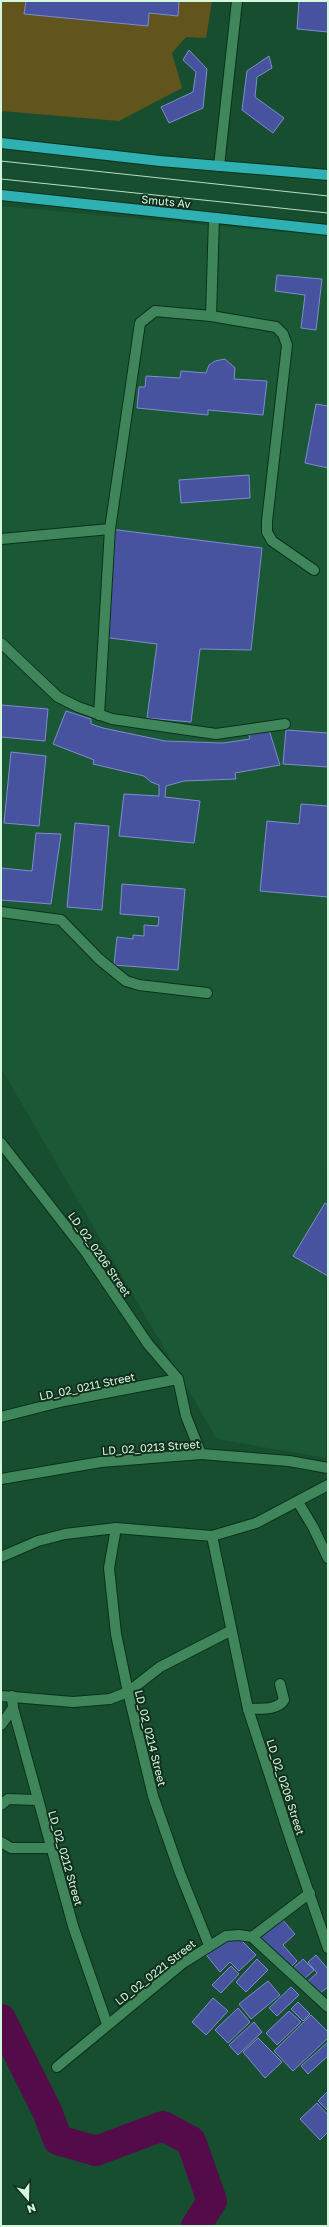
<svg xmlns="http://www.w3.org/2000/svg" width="329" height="2227" viewBox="0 0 329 2227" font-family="'Golos Text',sans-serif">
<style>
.built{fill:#1b5936}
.green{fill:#62541d}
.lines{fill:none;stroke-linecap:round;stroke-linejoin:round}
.river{stroke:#530c49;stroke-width:30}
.building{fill:#48539f;stroke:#7f8ccd}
.minor-casing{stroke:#0a311b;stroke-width:12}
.major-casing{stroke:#0a311b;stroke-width:12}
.minor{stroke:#40865b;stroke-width:10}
.major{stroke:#2fb1b3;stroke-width:10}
.tram{stroke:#b9dfc5;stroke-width:1}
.labels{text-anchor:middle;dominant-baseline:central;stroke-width:4;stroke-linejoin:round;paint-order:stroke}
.street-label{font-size:11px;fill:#d4f7de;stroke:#122f1d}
</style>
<rect width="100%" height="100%" fill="#174e2f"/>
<path class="built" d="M1 206 328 236 326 1458 217 1439 1 1068Z"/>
<path class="green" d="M1 1H26L25 14 147 26 149 13 178 16 179 1H212L206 38 186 37 172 53 182 88 119 121 1 111Z"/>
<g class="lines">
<path class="river" d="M1 2019 47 2111 58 2140 96 2151 163 2126 191 2141 212 2201 196 2226"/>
</g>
<g class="building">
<path d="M26 1H179L178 16 149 13 148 26 24 14Z"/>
<path d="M299 1H328V32L297 29Z"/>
<path d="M189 50 207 69 203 108 169 123 161 107 193 92 196 72 183 60Z"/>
<path d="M269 56 272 68 257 77 255 97 284 118 273 133 242 110 247 71Z"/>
<path d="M277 275 322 279 316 330 301 328 305 295 275 291Z"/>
<path d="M225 359 235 368 234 379 267 381 263 415 208 410V415L137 408 139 387H145L146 376 180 378 181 371 206 373 209 365 215 361Z"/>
<path d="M316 404 328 406V468L305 463Z"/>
<path d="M249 475 250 498 181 503 179 480Z"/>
<path d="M110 529 262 548 251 650 200 649 191 722 147 718 157 644 102 637Z"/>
<path d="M1 705 48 709 45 741 1 737Z"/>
<path d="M66 711 91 719V724L103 728 165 741 223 743 250 739 249 735 269 730 280 765 235 773 236 779 184 781 166 786 165 797 200 801 194 843 119 836 124 794 159 796V785L151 782 144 776 93 764 94 760 53 744Z"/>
<path d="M286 730 328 733V767L283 764Z"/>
<path d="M11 752 46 756 39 826 4 823Z"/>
<path d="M301 804 328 806V897L260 891 267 821 299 824Z"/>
<path d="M75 823 109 826 102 910 67 907Z"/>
<path d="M36 833 61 834 51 904 1 900V868L32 871Z"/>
<path d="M122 884 185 889 178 970 114 965 117 937 133 939V935L144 936V925L158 926 159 917 120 914Z"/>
<path d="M325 1203 328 1205V1276L293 1256Z"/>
<path d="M281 1918 295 1934 283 1945 297 1961 289 1969 260 1937Z"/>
<path d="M238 1937 256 1955 239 1971 230 1962 220 1972 204 1952Z"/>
<path d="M316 1955 328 1969V1987L316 1996 306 1983 317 1973 308 1962Z"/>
<path d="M257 1959 268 1970 246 1992 236 1982Z"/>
<path d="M303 1959 314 1970 302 1981 291 1970Z"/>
<path d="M231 1966 239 1974 221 1993 212 1985Z"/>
<path d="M268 1981 280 1995 251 2019 239 2004Z"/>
<path d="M291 1987 299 1995 277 2016 269 2008Z"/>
<path d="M213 1998 228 2011 206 2035 192 2022Z"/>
<path d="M298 2002 310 2014 303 2021 291 2009Z"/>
<path d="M238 2008 250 2022 228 2043 215 2030Z"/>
<path d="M289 2011 301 2022 277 2045 266 2033Z"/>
<path d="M311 2015 328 2032V2038L293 2071 274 2051Z"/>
<path d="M254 2022 262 2032 238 2055 229 2045Z"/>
<path d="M258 2038 282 2062 265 2078 243 2052Z"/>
<path d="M328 2042V2056L308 2074 301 2066Z"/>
<path d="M328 2091V2111L318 2101Z"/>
<path d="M317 2103 328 2115V2132L320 2140 300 2119Z"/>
</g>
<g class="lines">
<g class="minor-casing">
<g id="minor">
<path d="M219 166 237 1"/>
<path d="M211 316 214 218"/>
<path d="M1 539 110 529"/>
<path d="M1 643 58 697 78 707 112 719 216 734 285 724"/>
<path d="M99 715 110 529 140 323 155 311 211 316 276 327 283 334 287 345 267 521V532L272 541 314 570"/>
<path d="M1 912 61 920 99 959 126 981 139 985 207 993"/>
<path d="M1 1143 85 1251 148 1344 178 1379 186 1416 201 1454"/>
<path d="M1 1417 64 1401 178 1379"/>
<path d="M1 1479 101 1462 201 1454 289 1461 328 1468"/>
<path d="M298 1502 313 1527 328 1558"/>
<path d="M116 1528 109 1568 116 1634 128 1692 153 1796 180 1873 209 1945"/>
<path d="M212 1536 248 1709 292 1844 328 1948"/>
<path d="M1 1557 38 1541 65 1534 116 1528 212 1536 256 1523 328 1485"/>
<path d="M1 1696 73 1702 110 1699 128 1692 160 1667 230 1631"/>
<path d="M12 1696 13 1708 73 1926 107 2024"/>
<path d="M248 1709C259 1708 277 1711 284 1700L280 1684"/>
<path d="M1 1725 13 1708"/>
<path d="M1 1805 8 1799 38 1800"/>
<path d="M1 1842 11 1848H52"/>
<path d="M252 1937 310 1893"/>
<path d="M57 2067 183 1963 226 1936 239 1935 252 1937 328 2007"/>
</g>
</g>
<g class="major-casing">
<g id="major">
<path d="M1 143 160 161 328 175"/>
<path d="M1 195 328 230"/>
</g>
</g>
<use href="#minor" class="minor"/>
<use href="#major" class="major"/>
<g class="tram">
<path d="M1 161 328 196"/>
<path d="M1 179 328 213"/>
</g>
</g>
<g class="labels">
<g class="street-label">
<text transform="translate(166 201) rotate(6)">Smuts Av</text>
<text transform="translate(100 1254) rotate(55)">LD_02_0206 Street</text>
<text transform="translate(87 1386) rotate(-12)">LD_02_0211 Street</text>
<text transform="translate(151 1447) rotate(-4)">LD_02_0213 Street</text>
<text transform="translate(151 1738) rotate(76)">LD_02_0214 Street</text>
<text transform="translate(286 1787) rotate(72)">LD_02_0206 Street</text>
<text transform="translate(66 1858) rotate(74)">LD_02_0212 Street</text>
<text transform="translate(155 1972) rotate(-38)">LD_02_0221 Street</text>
</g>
</g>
<rect width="329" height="2227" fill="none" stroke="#d4f7de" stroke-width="4"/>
<g transform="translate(28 2199) rotate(160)" stroke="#122f1d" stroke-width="3" paint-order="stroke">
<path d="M0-3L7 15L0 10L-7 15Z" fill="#d4f7de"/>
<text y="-6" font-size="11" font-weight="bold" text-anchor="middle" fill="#d4f7de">N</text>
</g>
</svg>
